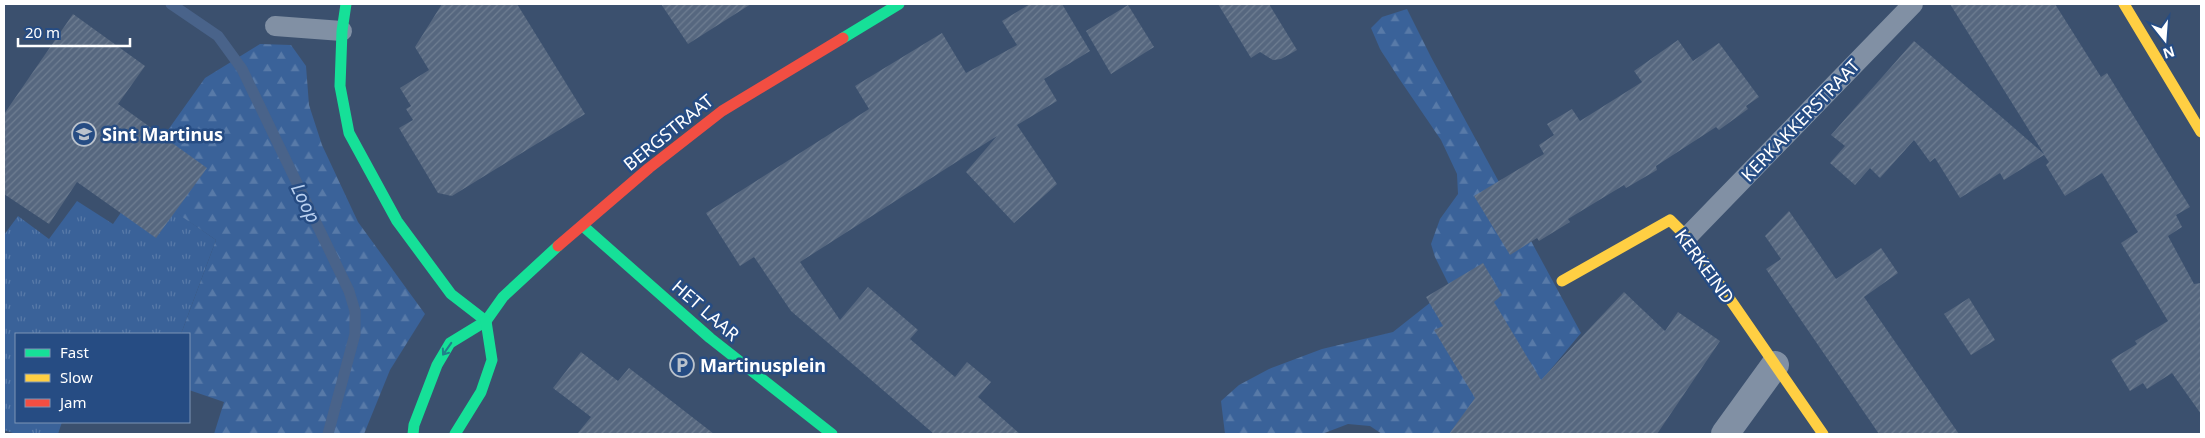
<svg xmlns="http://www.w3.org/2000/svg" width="2205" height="438" viewBox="0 0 2205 438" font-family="'Noto Sans',sans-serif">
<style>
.grass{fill:url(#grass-tufts)}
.forest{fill:url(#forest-firs)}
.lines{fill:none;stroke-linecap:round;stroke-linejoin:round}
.stream{stroke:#49638a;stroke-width:11}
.building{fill:url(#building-hatch)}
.lane{stroke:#8190a4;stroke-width:20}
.street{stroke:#8190a4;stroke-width:28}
.fast{stroke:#16e098;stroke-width:11}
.slow{stroke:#ffcf43;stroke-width:11}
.jam{stroke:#f24e42;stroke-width:11}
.oneway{stroke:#20808a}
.labels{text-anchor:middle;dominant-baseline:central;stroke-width:5;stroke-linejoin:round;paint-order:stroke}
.street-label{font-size:18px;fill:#fff;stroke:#264c83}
.poi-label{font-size:18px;font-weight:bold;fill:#fff;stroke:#264c83;text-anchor:start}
.water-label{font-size:19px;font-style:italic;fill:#bad0ef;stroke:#264c83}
</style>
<defs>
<pattern id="grass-tufts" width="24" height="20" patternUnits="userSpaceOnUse" patternTransform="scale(1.25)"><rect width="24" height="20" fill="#3a6299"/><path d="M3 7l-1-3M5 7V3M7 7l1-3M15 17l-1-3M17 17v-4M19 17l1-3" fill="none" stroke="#587aa8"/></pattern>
<pattern id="forest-firs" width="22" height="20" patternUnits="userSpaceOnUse" patternTransform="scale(1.25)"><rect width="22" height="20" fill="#3a6299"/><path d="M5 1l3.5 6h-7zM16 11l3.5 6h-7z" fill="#587aa8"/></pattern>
<pattern id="building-hatch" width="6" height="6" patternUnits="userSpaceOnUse" patternTransform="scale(1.25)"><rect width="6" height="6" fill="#56677f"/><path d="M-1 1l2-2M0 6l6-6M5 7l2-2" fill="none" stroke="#6f7e92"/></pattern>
</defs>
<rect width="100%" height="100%" fill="#3b506e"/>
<path class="grass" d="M170 142 163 203 216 240 181 334H16V422H62L58 434H16L4 430V235L18 216 49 239 77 201 113 224Z"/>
<g class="forest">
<path d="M1407 9 1431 57 1581 333 1497 434H1382L1370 426 1348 424 1322 434H1225L1221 401 1239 385 1269 369 1322 349 1393 332 1450 287 1435 257 1431 244 1440 219 1458 194 1457 174 1441 140 1398 77 1380 49 1371 28 1382 17Z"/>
<path d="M260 44 291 45 306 66 309 105 322 145 358 222 425 314 390 370 364 434H214L224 402 189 390V334H181L216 240 162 203 163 137 205 78Z"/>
</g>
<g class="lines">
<path class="stream" d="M171 4 218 36 242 69 349 291 355 311V334L328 434"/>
</g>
<g class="building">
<path d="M442 4H517L585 114 452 196 438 193 399 128 413 120 406 109 411 106 400 88 429 70 415 47Z"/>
<path d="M661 4H751L688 44Z"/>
<path d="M1030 4H1062L1090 51 1044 79 1057 101 1017 125 1057 184 1014 223 966 172 997 136 800 262 840 320 868 287 918 330 910 339 955 377 967 362 991 382 978 397 1020 434H934L791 311 754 257 740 266 706 213 869 109 855 86 942 33 966 73 1017 45 1002 21Z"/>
<path d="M1218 4H1269L1297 50 1281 59 1273 60 1260 52 1251 58Z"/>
<path d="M1950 4H2055L2101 77 2107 73 2190 207 2176 215 2182 227 2168 236 2194 284 2201 283V414L2172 373 2147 389 2143 383 2130 391 2111 360 2137 344 2135 341 2168 321 2121 243 2138 232 2102 173 2065 196 2046 165 2049 162 2044 155 2004 180 2000 173 1960 198 1935 158 1930 162 1914 140 1880 178 1870 168 1855 185 1830 163 1845 146 1831 135 1914 41 2044 154Z"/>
<path d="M1128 5 1154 47 1111 74 1086 31Z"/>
<path d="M73 14 145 66 118 104 207 168 156 238 77 182 49 224 4 194V114Z"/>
<path d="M1678 40 1693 61 1719 43 1759 97 1746 106 1748 109 1719 130 1716 127 1656 166 1657 170 1626 188 1624 185 1568 219 1570 222 1539 241 1537 238 1510 255 1474 196 1544 154 1539 145 1554 135 1547 124 1572 109 1580 121 1642 82 1634 71Z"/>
<path d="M1789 211 1836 279 1881 248 1898 273 1864 297 1959 434H1879L1766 269 1781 259 1765 236Z"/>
<path d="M1483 263 1502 295 1494 302 1541 380 1624 292 1665 331 1678 312 1720 341 1657 434H1449L1475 398 1434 330 1443 326 1426 297Z"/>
<path d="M1969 298 1995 340 1971 355 1944 314Z"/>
<path d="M581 352 618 381 629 368 714 434H577L591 417 553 388Z"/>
</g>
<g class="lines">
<g class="lane">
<path d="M275 26 342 31"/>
<path d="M1687 237 1913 4"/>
</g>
<path class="street" d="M1725 434 1775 365"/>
<g class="fast">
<path d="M346 4 342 31 340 86 349 133 397 221 451 294 486 321"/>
<path d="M843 38 899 4"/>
<path d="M583 226 710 338 832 434"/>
<path d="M413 434 414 425 437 365 450 343 486 321 503 297 558 246"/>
<path d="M455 434 481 392 492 360 486 321"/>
</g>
<g class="slow">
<path d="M2124 4 2201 132"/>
<path d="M1562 281 1670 220 1687 237 1823 434"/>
</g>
<path class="jam" d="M558 246 649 168 722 111 843 38"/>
</g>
<defs><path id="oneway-shaft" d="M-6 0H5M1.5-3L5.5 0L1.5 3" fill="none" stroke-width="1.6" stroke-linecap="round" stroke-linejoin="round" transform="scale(1.25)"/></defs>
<use class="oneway" href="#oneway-shaft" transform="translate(447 349) rotate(125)"/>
<defs>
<g id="school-ring" transform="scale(1.25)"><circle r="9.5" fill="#264c83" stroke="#bac2cc" stroke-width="1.5"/><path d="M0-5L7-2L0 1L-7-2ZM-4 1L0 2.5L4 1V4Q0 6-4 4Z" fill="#bac2cc"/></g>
<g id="parking-ring" transform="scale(1.25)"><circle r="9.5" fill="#264c83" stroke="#bac2cc" stroke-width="1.5"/><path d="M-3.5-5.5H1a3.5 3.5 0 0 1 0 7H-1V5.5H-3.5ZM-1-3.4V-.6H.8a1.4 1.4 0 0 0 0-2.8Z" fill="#bac2cc"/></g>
</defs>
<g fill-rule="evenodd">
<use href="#school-ring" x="84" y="134"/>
<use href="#parking-ring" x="682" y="365"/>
</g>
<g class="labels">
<g class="street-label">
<text transform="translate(1800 120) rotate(-46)">KERKAKKERSTRAAT</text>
<text transform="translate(668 132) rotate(-39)">BERGSTRAAT</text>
<text transform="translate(1705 266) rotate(54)">KERKEIND</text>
<text transform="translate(706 310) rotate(41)">HET LAAR</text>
</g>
<g class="poi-label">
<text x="102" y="134">Sint Martinus</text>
<text x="700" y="365">Martinusplein</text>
</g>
<g class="water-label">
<text transform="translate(306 203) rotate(64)">Loop</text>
</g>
</g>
<rect width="2205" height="438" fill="none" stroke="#ffffff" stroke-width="10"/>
<rect x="15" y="333" width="175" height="90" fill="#264c83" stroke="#7d94b5"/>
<rect x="25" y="349" width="25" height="8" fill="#16e098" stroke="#7d94b5"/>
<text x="60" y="358" font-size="15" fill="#ffffff">Fast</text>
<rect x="25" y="374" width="25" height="8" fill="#ffcf43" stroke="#7d94b5"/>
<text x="60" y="383" font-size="15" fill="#ffffff">Slow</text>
<rect x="25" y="399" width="25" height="8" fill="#f24e42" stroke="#7d94b5"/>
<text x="60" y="408" font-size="15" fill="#ffffff">Jam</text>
<g transform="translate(2165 40) rotate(163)" stroke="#264c83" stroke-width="4" paint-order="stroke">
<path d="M0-4L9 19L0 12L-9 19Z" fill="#ffffff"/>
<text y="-8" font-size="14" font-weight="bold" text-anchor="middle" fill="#ffffff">N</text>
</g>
<path d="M18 38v8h112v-8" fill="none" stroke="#ffffff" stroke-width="2.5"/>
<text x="25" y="38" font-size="15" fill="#ffffff" stroke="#264c83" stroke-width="4" paint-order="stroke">20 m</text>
</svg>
